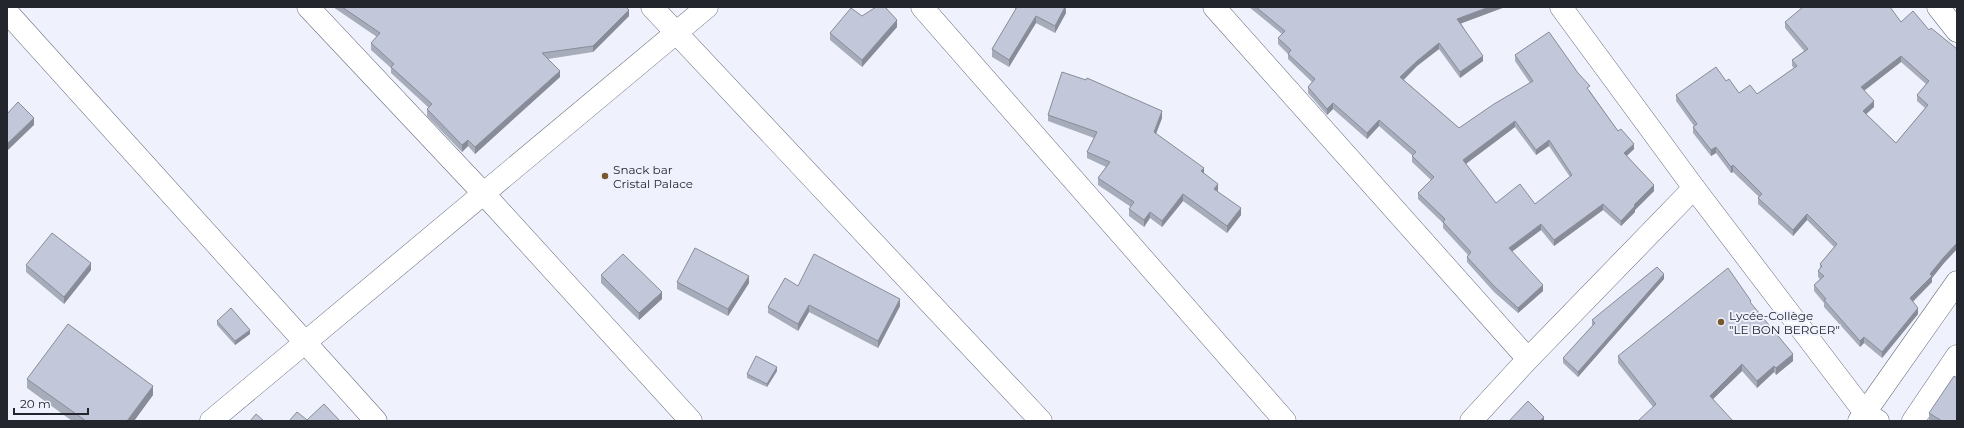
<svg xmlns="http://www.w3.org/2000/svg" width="1964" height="428" viewBox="0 0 1964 428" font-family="Montserrat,sans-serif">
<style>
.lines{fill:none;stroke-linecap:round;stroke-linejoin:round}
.minor-casing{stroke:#686d7c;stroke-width:23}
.minor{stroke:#fff;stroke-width:22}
.wall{fill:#a7acbb;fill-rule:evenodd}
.shaded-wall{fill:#888c98}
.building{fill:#c2c8d9;stroke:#888c98;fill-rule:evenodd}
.poi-dot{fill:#78592e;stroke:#eff2fd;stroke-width:1.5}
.labels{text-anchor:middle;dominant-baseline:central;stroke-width:4;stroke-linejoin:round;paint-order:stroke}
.poi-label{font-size:12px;fill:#23262c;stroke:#eff2fd;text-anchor:start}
</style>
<rect width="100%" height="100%" fill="#eff2fd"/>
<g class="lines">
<g class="minor-casing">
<g id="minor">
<path d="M308 7 484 194 691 421"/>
<path d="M652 7 1041 421"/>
<path d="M922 7 1285 421"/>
<path d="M1214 7 1528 359"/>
<path d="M1561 7 1694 188 1866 414 1878 421"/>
<path d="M1938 7 1957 31"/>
<path d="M7 12 376 421"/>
<path d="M211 421 707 7"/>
<path d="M1471 421 1528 359 1694 188"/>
<path d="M1859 421 1957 282"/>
<path d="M1913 421 1957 356"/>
</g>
</g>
<use href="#minor" class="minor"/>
</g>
<g class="wall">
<path d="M333 7H626L629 16 593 52 548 59 560 77 475 154 468 146 462 152 427 116V109L429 108 391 73V68L371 50V43L377 37Z"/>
<path d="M1015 7H1066V13L1055 33 1036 23 1009 67 992 57V49L1015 11Z"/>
<path d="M1249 7H1505L1461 23 1483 61 1460 78 1439 49 1417 66 1404 80 1459 128 1530 83 1515 61V55L1590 91 1618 131 1634 149 1627 156 1654 191 1635 210V212L1621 226 1603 210 1554 246 1541 230 1512 251 1543 291 1518 313 1494 292 1467 262V257L1468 255 1443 228V223L1418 199V193L1431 180 1412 162V156H1413L1379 126 1367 139 1333 109 1327 115 1308 93V87L1312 82 1288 59V54L1278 44V38L1282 34ZM1515 127 1536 155 1549 146 1570 177 1535 204 1496 203 1466 164Z"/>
<path d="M862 16 897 27 862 67 830 40V33Z"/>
<path d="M1785 22H1901L1929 30 1957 49V249L1944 263 1932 278V282L1913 302 1918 314 1882 358 1864 343 1860 347 1824 307V303L1814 291V285L1820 279 1818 277V271L1820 268V264L1834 247 1807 220 1793 236 1758 204V198L1759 197 1733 172 1731 173 1716 153 1711 156 1693 133V127L1694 126 1676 101V95L1726 81 1739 93 1757 94 1794 68 1792 66V60L1804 51 1785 28ZM1901 62 1926 84 1917 95V101L1925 108 1896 143 1866 114 1874 107 1864 91Z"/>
<path d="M1048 115 1162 118 1156 134 1204 173 1218 190 1217 191 1241 215 1227 233 1183 201 1162 227 1150 218 1144 227 1129 216V209L1131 207 1098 185V178L1106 167 1087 158V152L1094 138 1048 121Z"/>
<path d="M26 265 91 270 64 304 26 272Z"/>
<path d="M601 275 662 299 639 320 601 283Z"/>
<path d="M1664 279 1578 377 1563 363V358L1592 326V320Z"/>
<path d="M677 282 749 283 728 316 677 289Z"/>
<path d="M798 286 900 306 878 348 809 312 798 331 768 313V307Z"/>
<path d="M1751 304 1793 361 1776 375 1774 372 1757 388 1742 371 1713 399 1653 407 1618 363V356Z"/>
<path d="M217 321 250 334 235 345 217 325Z"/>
<path d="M777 371 767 387 747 378V374Z"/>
<path d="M27 379 153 395 134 421H72L27 388Z"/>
<path d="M1929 413 1957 421H1931L1929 420Z"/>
</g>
<g class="shaded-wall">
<path d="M1065 7 1066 13 1055 33V26Z"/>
<path d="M1489 7H1505L1457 25V19Z"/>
<path d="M629 10V16L593 52V46Z"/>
<path d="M1036 16V23L1009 67V60Z"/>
<path d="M897 20V27L862 67V60Z"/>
<path d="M1439 43V49L1417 66 1400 83V77L1417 61Z"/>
<path d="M1483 56V61L1460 78V72Z"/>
<path d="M1901 56V62L1861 93V87Z"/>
<path d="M560 71V77L475 154V147Z"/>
<path d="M1874 101V107L1863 117V111Z"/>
<path d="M1333 103V109L1327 115V109Z"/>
<path d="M1162 111V118L1154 139V132Z"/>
<path d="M34 118V125L7 151V144Z"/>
<path d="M1379 120V126L1367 139V133Z"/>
<path d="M1515 121V127L1463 166V160Z"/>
<path d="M468 140V146L462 152V145Z"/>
<path d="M1549 140V146L1536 155V150Z"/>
<path d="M1634 144V149L1624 158V153Z"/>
<path d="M1716 147V153L1711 156V150Z"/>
<path d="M1733 165V172L1731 173V167Z"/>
<path d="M1204 168V174L1201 171Z"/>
<path d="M1218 184V190L1214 195V189Z"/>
<path d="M1654 185V191L1635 210V212L1621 226V221L1634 205Z"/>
<path d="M1183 194V201L1162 227V221Z"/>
<path d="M1603 204V210L1554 246V240Z"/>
<path d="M1241 208V215L1227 233V226Z"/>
<path d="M1150 212V218L1144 227V220Z"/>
<path d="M1807 214V220L1793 236V230Z"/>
<path d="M1541 224V230L1509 254V248Z"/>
<path d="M1957 243V249L1944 263 1932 278V282L1910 304V298L1944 257Z"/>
<path d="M91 263V270L64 304V297Z"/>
<path d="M1664 274V279L1578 377V372Z"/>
<path d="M749 276V283L728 316V309Z"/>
<path d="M1543 285V291L1518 313V308Z"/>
<path d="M662 292V299L639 320V313Z"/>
<path d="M900 299V306L878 348V341Z"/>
<path d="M809 305V312L798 331V324Z"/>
<path d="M1918 308V314L1882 358V352Z"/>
<path d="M250 330V334L235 345V341Z"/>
<path d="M1864 337V343L1860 347V341Z"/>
<path d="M1793 354V361L1776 375V368Z"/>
<path d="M1742 364V371L1710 402V396Z"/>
<path d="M1774 366V372L1757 388V381Z"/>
<path d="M777 367V371L767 387V384Z"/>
<path d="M153 386V395L134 421H127Z"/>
<path d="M1544 417V421H1540Z"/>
</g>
<g class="building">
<path d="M342 7H626L629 10 593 46 542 53 560 71 475 147 468 140 462 145 427 109 432 104 391 67 394 64 371 43 380 33Z"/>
<path d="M876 7H885L897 20 862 60 830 33 851 8 862 16Z"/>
<path d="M1017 7H1065L1055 26 1036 16 1009 60 992 49Z"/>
<path d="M1256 7H1489L1457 19 1483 56 1460 72 1439 43 1417 61 1400 77 1459 128 1494 104 1533 81 1515 55 1549 32 1578 73 1590 86 1587 88 1618 131 1621 129 1634 144 1624 153 1654 185 1634 205 1635 206 1621 221 1603 204 1554 240 1541 224 1509 248 1543 285 1518 308 1494 286 1467 257 1471 252 1443 222 1445 219 1418 193 1434 177 1412 156 1416 152 1379 120 1367 133 1333 103 1327 109 1308 87 1315 79 1288 54 1291 50 1278 38 1285 31ZM1515 121 1536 150 1549 140 1572 175 1535 204 1520 184 1496 203 1463 160Z"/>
<path d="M1803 7H1890L1901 22 1913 11 1929 30 1931 28 1957 49V243L1944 257 1930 274 1932 276 1910 298 1918 308 1882 352 1864 337 1860 341 1824 300 1826 299 1814 285 1824 276 1818 271 1822 266 1820 264 1837 244 1807 214 1793 230 1758 198 1762 194 1733 165 1731 167 1716 147 1711 150 1693 127 1697 124 1676 95 1716 67 1726 81 1729 79 1739 93 1750 85 1757 94 1797 66 1792 60 1808 49 1785 22ZM1901 56 1929 81 1917 95 1928 105 1896 143 1865 113 1863 111 1874 101 1861 87Z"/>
<path d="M1062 72 1086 80 1087 78 1162 111 1154 132 1204 168 1201 171 1218 184 1214 189 1241 208 1227 226 1183 194 1162 221 1150 212 1144 220 1129 209 1134 202 1098 178 1110 162 1087 152 1097 132 1048 115Z"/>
<path d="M18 102 34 118 7 144V114Z"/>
<path d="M52 233 91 263 64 297 26 265Z"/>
<path d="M695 248 749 276 728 309 677 282Z"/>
<path d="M623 254 662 292 639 313 601 275Z"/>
<path d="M814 254 900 299 878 341 809 305 798 324 768 307 785 278 798 286Z"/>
<path d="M1657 267 1664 274 1578 372 1563 358 1595 323 1592 320Z"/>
<path d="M1728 268 1751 301 1750 302 1793 354 1776 368 1774 366 1757 381 1742 364 1710 396 1733 421H1638L1656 404 1618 356Z"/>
<path d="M231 308 250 330 235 341 217 321Z"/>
<path d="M68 324 153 386 127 421H86L27 379Z"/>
<path d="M756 356 777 367 767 384 747 374Z"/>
<path d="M1954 376 1957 378V421H1942L1929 413Z"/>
<path d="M1528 401 1544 417 1540 421H1509Z"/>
<path d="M324 404 340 421H289L297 412 307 420Z"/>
<path d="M256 414 264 421H250Z"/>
</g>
<g class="poi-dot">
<circle cx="605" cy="176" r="4"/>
<circle cx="1721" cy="322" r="4"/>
</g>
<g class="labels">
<g class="poi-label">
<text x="613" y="169">Snack bar<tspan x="613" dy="14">Cristal Palace</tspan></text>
<text x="1729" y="315">Lycée-Collège<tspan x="1729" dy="14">"LE BON BERGER"</tspan></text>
</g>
</g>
<rect width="1964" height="428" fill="none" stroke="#23262c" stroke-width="16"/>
<path d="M14 408v6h74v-6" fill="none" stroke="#23262c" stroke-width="2"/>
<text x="20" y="408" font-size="12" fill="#23262c" stroke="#eff2fd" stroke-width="3" paint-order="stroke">20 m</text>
</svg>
